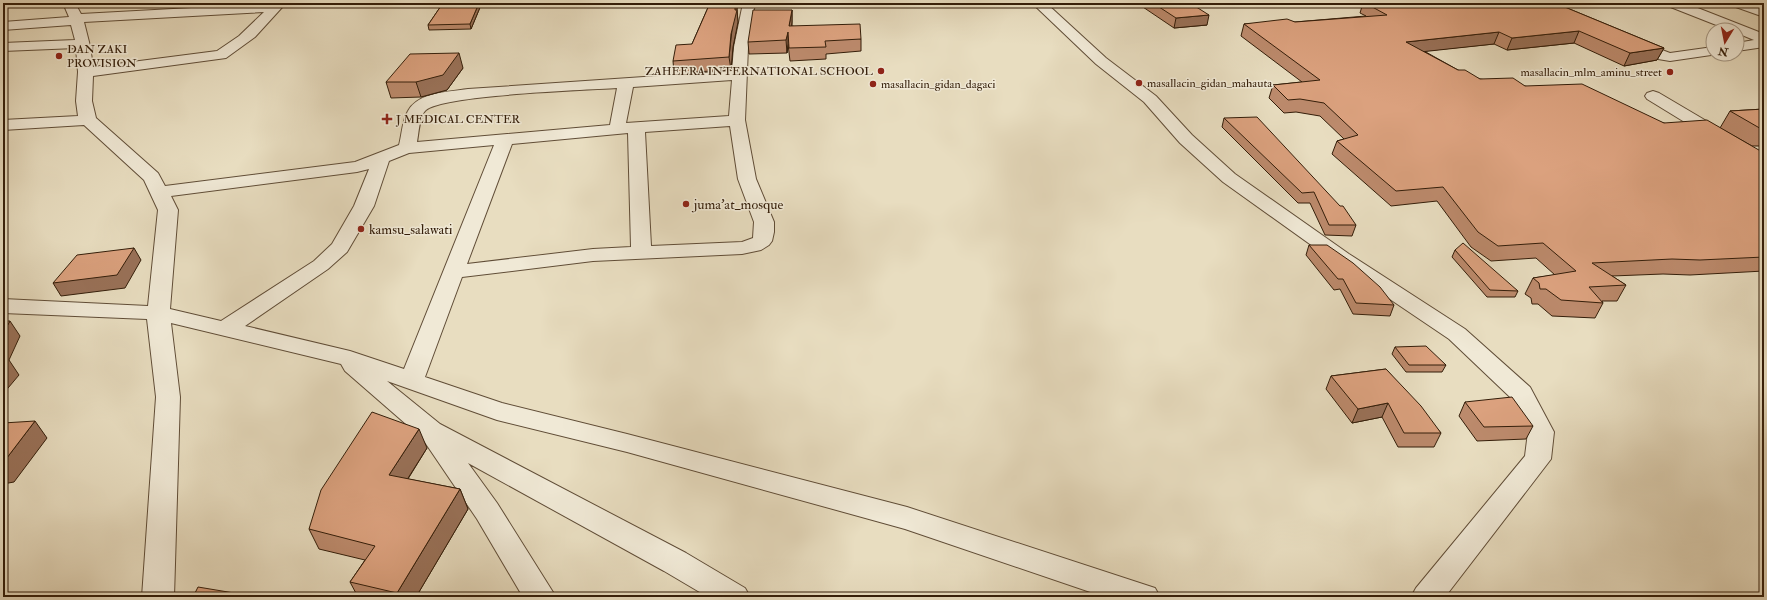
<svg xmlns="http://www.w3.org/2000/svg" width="1767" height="600" viewBox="0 0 1767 600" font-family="'IM FELL Double Pica',serif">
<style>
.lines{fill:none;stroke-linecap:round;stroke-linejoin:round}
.street-casing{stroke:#604d37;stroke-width:2}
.street{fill:#f0e9d6;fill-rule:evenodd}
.wall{fill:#bc8a6c;stroke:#331d09}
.shaded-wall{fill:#997158;stroke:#331d09}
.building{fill:#dba17e;stroke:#331d09}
.poi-dot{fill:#8f2418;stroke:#f0e9d6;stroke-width:1.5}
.labels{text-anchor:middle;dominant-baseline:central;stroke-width:3;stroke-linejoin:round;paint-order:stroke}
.far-poi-label{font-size:12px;fill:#331d09;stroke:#f0e9d6;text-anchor:start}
.poi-label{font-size:14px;fill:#331d09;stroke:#f0e9d6;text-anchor:start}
</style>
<rect width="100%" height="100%" fill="#e8ddc0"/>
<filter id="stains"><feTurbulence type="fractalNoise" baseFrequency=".005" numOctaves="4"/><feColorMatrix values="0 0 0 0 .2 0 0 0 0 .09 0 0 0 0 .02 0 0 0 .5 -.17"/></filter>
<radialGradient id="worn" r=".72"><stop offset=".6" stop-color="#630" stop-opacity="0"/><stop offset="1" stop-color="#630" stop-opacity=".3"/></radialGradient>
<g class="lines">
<g class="street-casing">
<g id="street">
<path d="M63 3H75L81 14 286 3 255 37 226 58 93 76 92 101 96 118 158 173 165 186 355 162 399 145C402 134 402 121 408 111 418 92 449 92 468 89L732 71 734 47 743 3H755L748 47 745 120 756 179 774 222V232L772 241 769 245 761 250 742 254 593 261 462 277 425 377 502 403 627 434 907 507 1155 588 1160 597H1105L905 529 627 452 497 420 387 381 440 424 686 553 745 588 750 597H708L664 571 468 463 497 503 556 597H523L477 519 422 438 345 371 341 364 171 323 180 397 174 597H142L156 397 147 319 3 313V299L148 306 158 210 144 180 84 125 3 130V120L78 116 76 101 78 72 76 48 3 51V43L75 40 71 25 3 30V22L69 17ZM264 12 239 36 217 51 93 67 90 46 84 22ZM732 80 729 116 626 123 633 87ZM617 88 610 125 417 142C419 133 419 116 426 110 443 95 586 90 617 88ZM730 126 738 179 754 222 753 238 742 242 651 246 645 132ZM628 133 631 247 593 249 467 264 512 144ZM494 145 404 369 350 351 245 326 328 269 347 252 374 206 389 161 409 153ZM369 169 354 206 332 244 314 261 221 321 170 309 178 210 171 196 357 172Z"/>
<path d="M1032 3H1046L1106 58 1156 96 1192 135 1235 174 1349 254 1465 329 1530 387 1554 432 1551 459 1445 597H1411L1416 588 1525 456 1528 432 1511 398 1449 339 1335 262 1223 182 1180 143 1144 102 1096 64Z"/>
<path d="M1667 3H1685L1764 34V47L1737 51V43L1754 40 1737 33V30H1729L1668 6Z"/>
<path d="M1732 3H1750L1764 8V17L1733 6Z"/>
<path d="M1633 39 1670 53 1713 47V54H1718L1670 61 1658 59 1628 46 1626 43 1628 40Z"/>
<path d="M1653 91 1659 93 1764 155V168L1758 167 1647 99 1645 96 1647 93Z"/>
</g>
</g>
<use href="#street" class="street"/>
</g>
<g class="wall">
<path d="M443 3H494L493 4 481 5 471 29 429 30 428 25Z"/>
<path d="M710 3H737V10L738 22 733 47 731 70 674 73 673 61 692 44Z"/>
<path d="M1137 3H1190L1207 25 1174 28Z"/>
<path d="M1363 3H1555L1664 48 1657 60 1624 66 1574 43 1507 50 1494 44 1424 51 1458 70 1480 79 1525 86 1664 123 1764 153V271L1690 275 1663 274 1612 276 1626 285 1617 301H1602L1603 303 1595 318 1552 316 1538 304H1532L1531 298 1525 294 1533 278 1555 275 1536 258 1491 261 1471 247 1437 201 1391 206 1332 154 1337 141 1344 139 1320 116 1296 112 1284 113 1269 98 1273 85 1302 82 1241 36 1244 24 1295 22 1366 16 1360 13Z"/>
<path d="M792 10V26L861 39V51L826 54V59L790 61 788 44 787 53 749 54 748 42Z"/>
<path d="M463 68 447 90 421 97 391 98 386 82Z"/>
<path d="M1764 109V146H1752L1720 128 1730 111Z"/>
<path d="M1224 118 1356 225 1352 236 1325 235 1310 203H1298L1222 127Z"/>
<path d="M1309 245 1394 305 1390 316 1353 314 1340 289 1334 290 1306 255Z"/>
<path d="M1455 250 1518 291 1515 297H1487L1452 257Z"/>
<path d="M1395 347 1446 365 1442 372H1406L1392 354Z"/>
<path d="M1386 369 1441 433 1434 447H1398L1382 417 1352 423 1326 389 1331 376Z"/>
<path d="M1465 402 1533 426 1526 439 1477 441 1459 416Z"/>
<path d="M427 448 408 479 460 489 468 509 416 597H358L350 582 365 560 319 549 309 529Z"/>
</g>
<g class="shaded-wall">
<path d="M479 3H494L493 4 481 5 471 29 470 24Z"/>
<path d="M735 3H737V10L738 22 733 47 731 70 729 57Z"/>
<path d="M792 10V22L790 38 789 26Z"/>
<path d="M1209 15 1207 25 1174 28 1176 18Z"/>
<path d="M1579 31 1574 43 1507 50 1512 38Z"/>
<path d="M788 32V44L787 53 786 40Z"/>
<path d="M1499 32 1494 44 1402 54 1406 42Z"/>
<path d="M1664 48 1657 60 1624 66 1630 53Z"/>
<path d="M459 53 463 68 447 90 421 97 416 82Z"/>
<path d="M134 248 141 260 125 288 61 296 53 283Z"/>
<path d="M10 321 20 336 9 360 19 375 3 394V333Z"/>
<path d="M1388 403 1382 417 1352 423 1358 409Z"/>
<path d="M35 421 47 438 14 482 3 484V463Z"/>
<path d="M419 429 427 448 398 494 389 475Z"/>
<path d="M460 489 468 509 416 597H399L397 593Z"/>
</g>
<g class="building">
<path d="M443 3H479L470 24 428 25Z"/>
<path d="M710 3H735V10H737L731 34 729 57 673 61 676 45 692 44Z"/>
<path d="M1153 3H1190L1209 15 1176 18Z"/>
<path d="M1365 3H1555L1664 48 1630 53 1579 31 1512 38 1499 32 1406 42 1458 70H1465L1480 79 1513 78 1525 86 1582 84 1664 123 1707 120 1764 153V257L1700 260 1672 259 1592 263 1626 285 1589 287 1603 303 1561 300 1546 289H1540L1539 283 1533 278 1576 271 1543 243 1498 246 1478 232 1443 187 1396 191 1337 141 1358 135 1324 103 1300 99 1288 100 1273 85 1320 80 1244 24 1287 19 1295 22 1387 15Z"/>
<path d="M753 10H792L789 26 860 24 861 39 825 41 826 47 789 48 788 32 786 40 748 42Z"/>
<path d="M459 53 443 75 416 82H386L410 54Z"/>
<path d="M1764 109V130H1763L1730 111Z"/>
<path d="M1257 117 1340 206H1343L1356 225H1329L1314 192 1302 193 1224 118Z"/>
<path d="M1463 243 1518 291 1490 290 1455 250Z"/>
<path d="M1309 245H1327L1353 263 1380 287 1394 305 1356 303 1343 279H1338Z"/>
<path d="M134 248 117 275 53 283 77 255Z"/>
<path d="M3 321H10L3 333Z"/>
<path d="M1426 346 1446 365H1409L1395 347Z"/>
<path d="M3 359H7L3 364Z"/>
<path d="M1386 369 1421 406 1441 433H1404L1388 403 1358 409 1331 376Z"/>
<path d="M1512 397 1533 426 1484 427 1465 402Z"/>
<path d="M372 412 419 429 389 475 460 489 397 593 350 582 375 546 309 529 321 490Z"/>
<path d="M35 421 3 463V423Z"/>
<path d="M198 587 258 597H193Z"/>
</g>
<g class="poi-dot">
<circle cx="59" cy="56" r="4"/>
<circle cx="881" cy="71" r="4"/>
<circle cx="1670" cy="72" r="4"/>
<circle cx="1139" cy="83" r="4"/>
<circle cx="873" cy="84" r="4"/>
<path d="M385 113h4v4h4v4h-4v4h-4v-4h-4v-4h4z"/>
<circle cx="686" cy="204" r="4"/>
<circle cx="361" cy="229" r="4"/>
</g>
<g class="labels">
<g class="far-poi-label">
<text x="67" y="49">DAN ZAKI<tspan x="67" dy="14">PROVISION</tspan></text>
<text x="873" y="71" text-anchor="end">ZAHEERA INTERNATIONAL SCHOOL</text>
<text x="1662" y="72" text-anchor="end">masallacin_mlm_aminu_street</text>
<text x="1147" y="83">masallacin_gidan_mahauta</text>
<text x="881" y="84">masallacin_gidan_dagaci</text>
<text x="396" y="119">J MEDICAL CENTER</text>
</g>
<g class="poi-label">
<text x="694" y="204">juma'at_mosque</text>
<text x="369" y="229">kamsu_salawati</text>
</g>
</g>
<rect width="1767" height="600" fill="none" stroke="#e8ddc0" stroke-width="16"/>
<rect x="4" y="4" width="1759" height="592" fill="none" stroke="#331d09" stroke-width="2"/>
<rect x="8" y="8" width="1751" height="584" fill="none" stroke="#331d09"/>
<g transform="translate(1725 42) rotate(190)"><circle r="19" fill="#f0e9d6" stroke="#a49784"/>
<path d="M0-3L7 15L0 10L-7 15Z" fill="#8f2418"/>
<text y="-6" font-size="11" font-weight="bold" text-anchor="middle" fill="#331d09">N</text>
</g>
<rect width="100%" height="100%" filter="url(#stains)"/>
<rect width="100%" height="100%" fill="url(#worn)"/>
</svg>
